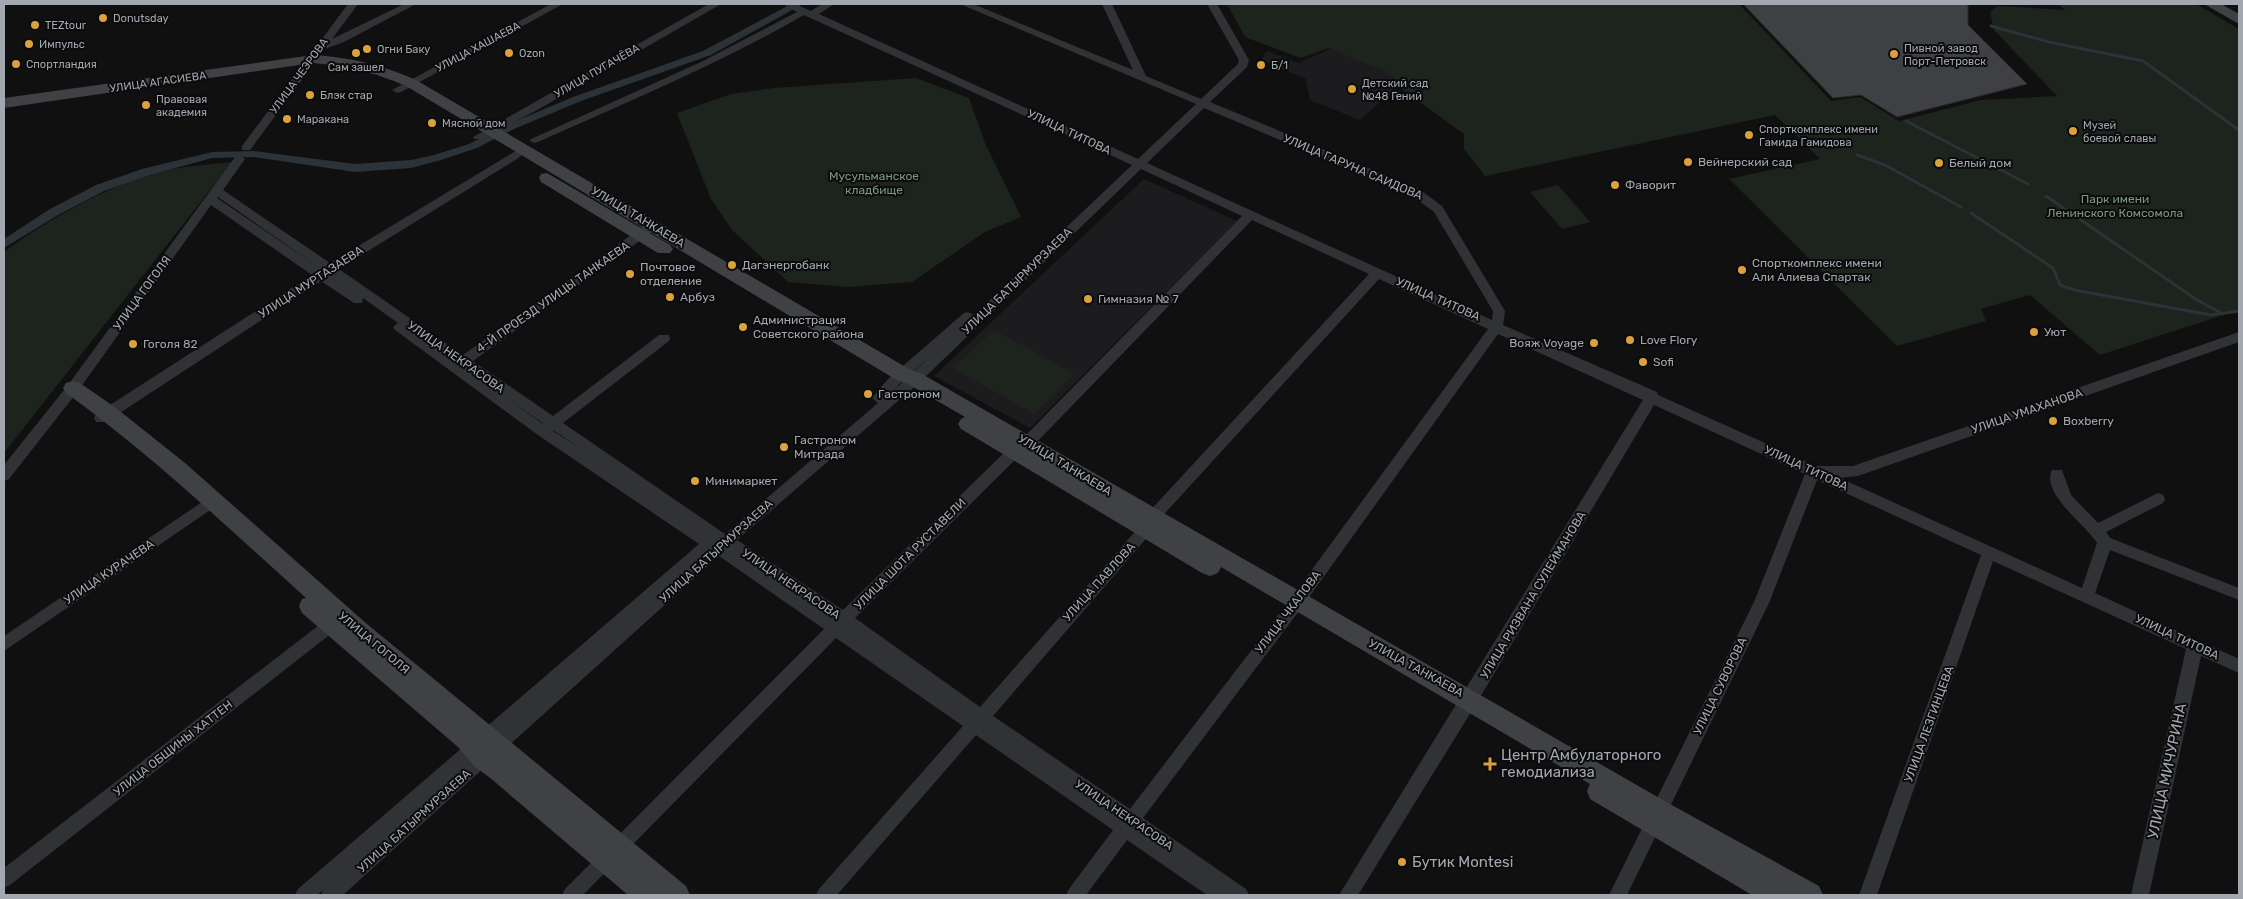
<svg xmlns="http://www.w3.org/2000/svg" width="2243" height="899" viewBox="0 0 2243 899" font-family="Rubik,sans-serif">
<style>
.built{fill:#1c1c1e}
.green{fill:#1d231d}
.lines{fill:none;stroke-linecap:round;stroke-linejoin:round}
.stream{stroke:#2b3238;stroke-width:3}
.canal{fill:#2b3238;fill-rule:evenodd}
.building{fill:#3f4044;stroke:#2a2a2d}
.street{fill:#313235;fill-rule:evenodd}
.secondary{fill:#3f4145;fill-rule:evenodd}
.poi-dot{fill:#dca13c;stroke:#0b0b0c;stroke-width:2}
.labels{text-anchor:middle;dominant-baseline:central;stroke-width:4;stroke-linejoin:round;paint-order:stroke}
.far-poi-label{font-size:11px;fill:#a2a7b0;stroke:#0b0b0c;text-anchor:start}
.far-street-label{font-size:11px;fill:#a2a7b0;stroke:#0b0b0c}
.street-label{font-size:12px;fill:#a2a7b0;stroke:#0b0b0c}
.poi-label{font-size:12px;fill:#a2a7b0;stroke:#0b0b0c;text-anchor:start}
.park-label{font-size:12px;fill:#7b997c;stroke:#0b0b0c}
.near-poi-label{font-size:15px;fill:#a2a7b0;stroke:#0b0b0c;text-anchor:start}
.near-street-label{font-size:15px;fill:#a2a7b0;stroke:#0b0b0c}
</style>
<rect width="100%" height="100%" fill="#101011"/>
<g class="built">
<path d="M1332 48 1408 78 1360 120 1310 100 1306 79 1261 60 1267 51 1299 63Z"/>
<path d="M1144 179 1237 221 1030 428 934 376Z"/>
</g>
<g class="green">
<path d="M1227 4H1739L1831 101 1860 97 1899 121 1981 100 2057 96 1994 30 1990 12 1998 6 2066 10 2057 4H2196L2239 29V310L2100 355 2030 295 1981 309 1986 321 1897 346 1729 179 1820 159 1775 115 1485 176 1464 149V134L1403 90 1389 73 1328 48 1301 58 1245 37Z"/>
<path d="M916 78 969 98 985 143 1021 217 985 232 912 282 849 287 788 282 732 230 711 199 677 113 731 94 774 88Z"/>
<path d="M232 162 4 453V252C49 219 101 189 156 173 180 166 207 165 232 162Z"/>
<path d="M1558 185 1590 222 1562 229 1530 192Z"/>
<path d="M994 330 1075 374 1034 414 952 368Z"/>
</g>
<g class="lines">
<g class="stream">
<path d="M1991 26 2049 42 2143 61 2239 130"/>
<path d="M1906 121 2028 184"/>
<path d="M1857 155 1885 165 1961 207"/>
<path d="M2046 196 2197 300 2223 314"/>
<path d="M1971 213 2053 268 2060 285 2074 290 2211 315 2239 311"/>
</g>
<path class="canal" d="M791 4H803L711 55 581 101 514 129 477 148 441 160 411 168 355 172 254 157 212 158 150 175 104 191 58 215 4 248V239L50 209 96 185 142 169 212 152 254 151 355 164 411 160 434 155 469 144 506 125 573 97 703 51Z"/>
</g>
<path class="building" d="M1743 4H1968V25L2027 84 1897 117 1861 95 1833 98Z"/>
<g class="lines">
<g class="street">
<path d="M348 4H358L332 39 404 4H416L344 42 325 49 250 150H242V146Z"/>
<path d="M551 4H563L401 92 397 93 392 90Z"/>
<path d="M709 4H721L539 109 482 139H474L473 137Z"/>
<path d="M783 4H795L811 11 822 4H834L819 14 1138 159 1196 104 960 4H973L1133 70 1102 4H1112L1146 76 1201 99 1238 64 1239 60 1207 4H1217L1249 60 1247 67 1210 102 1419 189 1442 206 1505 311 1503 325 1657 392 1658 395 1816 466H1853L2239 332V342L1858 476 1840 478 2082 588 2097 543C2087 526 2040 493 2052 470H2062L2071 495 2098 523 2158 493 2163 495 2165 499 2163 503 2106 532 2110 538 2239 588V600L2110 550 2095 593 2239 659V673L2201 656 2149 895H2131L2186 649 1993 561 1877 895H1859L1981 555 1817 480 1769 603 1627 895H1609L1754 602 1805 474 1654 405 1476 704 1358 895H1339L1643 400 1498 334 1302 607 1143 818 1246 889 1249 895H1207L1127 840 1086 895H1066L1069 889 1113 830 976 735 837 895H816L819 889 963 726 836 638 583 895H562L565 889 824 629 719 556 343 895H321L323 890 317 895H295L298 889 699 544 538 435 395 330 393 327 398 323 363 298 362 303H354L321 281 106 422H96L94 418 96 414 312 275 211 205 78 391 9 479 4 481V465L68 385 235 157 239 155 245 159 223 190 330 263 524 146 530 149 517 159 339 269 463 355 648 223H656L658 226 656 229 473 361 553 416 659 335H669L670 338 669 341 563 423 725 534 878 403 872 398 889 378 964 313 968 312 974 315 1132 165 804 15C719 64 628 102 538 142L534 143 529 140 701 62 797 12ZM1204 108 1411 195 1434 212 1493 311 1492 320 1147 163ZM1141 169 1242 216 1023 438 1010 447 843 610 737 540 920 382ZM218 197 321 269 217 198ZM1252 220 1369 274 1147 514 1140 526 980 707 855 618 1020 455 1033 446ZM1379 279 1488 329 1292 597 1130 809 993 716 1150 534 1157 522ZM933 354 895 389 899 384ZM508 399 543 423V424ZM553 430 585 452 553 431Z"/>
<path d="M214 494 219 496 221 500 219 504 4 651V636Z"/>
<path d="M337 613 342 615 345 620 342 625 10 885 4 888V868L332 615Z"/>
</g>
<g class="secondary">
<path d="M2204 4H2221L2239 14V24Z"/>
<path d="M313 55C354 58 379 64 416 80L909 369 922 374 1668 803 1819 886 1823 895H1752L1590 799 1587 791 1590 784 1221 567 1218 573 1210 576 1202 573 961 429 958 424 961 419 965 417 908 384 895 379 406 86C370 71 352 67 313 63L4 108V98Z"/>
<path d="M547 173 670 245 673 249 670 253H658L541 182 539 178 541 174Z"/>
<path d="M73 381 80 383 116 408 185 463 367 624 686 886 690 895H628L489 777 475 767 458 747 302 613 299 606 302 599 306 598C227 527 152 455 66 393L63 388 66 383Z"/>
</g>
</g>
<g class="poi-dot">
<circle cx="103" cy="18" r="5"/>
<circle cx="35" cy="25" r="5"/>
<circle cx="29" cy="44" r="5"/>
<circle cx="367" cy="49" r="5"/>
<circle cx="356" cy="53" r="5"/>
<circle cx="509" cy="53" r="5"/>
<circle cx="1894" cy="54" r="5"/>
<circle cx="16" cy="64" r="5"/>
<circle cx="1261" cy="65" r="5"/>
<circle cx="1352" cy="89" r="5"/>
<circle cx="310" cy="95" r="5"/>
<circle cx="146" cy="105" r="5"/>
<circle cx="287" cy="119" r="5"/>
<circle cx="432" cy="123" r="5"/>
<circle cx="2073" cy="131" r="5"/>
<circle cx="1749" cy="135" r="5"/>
<circle cx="1688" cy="162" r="5"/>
<circle cx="1939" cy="163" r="5"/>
<circle cx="1615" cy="185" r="5"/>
<circle cx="732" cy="265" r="5"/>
<circle cx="1742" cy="270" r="5"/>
<circle cx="630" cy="274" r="5"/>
<circle cx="670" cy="297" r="5"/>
<circle cx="1088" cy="299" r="5"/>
<circle cx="743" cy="327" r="5"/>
<circle cx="2034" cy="332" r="5"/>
<circle cx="1630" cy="340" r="5"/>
<circle cx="1594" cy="343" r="5"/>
<circle cx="133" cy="344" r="5"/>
<circle cx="1643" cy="362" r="5"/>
<circle cx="868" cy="394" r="5"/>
<circle cx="2053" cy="421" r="5"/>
<circle cx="784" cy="447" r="5"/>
<circle cx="695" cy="481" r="5"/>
<path d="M1487.5 756.5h5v5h5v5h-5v5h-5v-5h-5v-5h5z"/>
<circle cx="1402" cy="862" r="5"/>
</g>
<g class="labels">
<g class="far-poi-label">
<text x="113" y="18">Donutsday</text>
<text x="45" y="25">TEZtour</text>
<text x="39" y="44">Импульс</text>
<text x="1904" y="48">Пивной завод<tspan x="1904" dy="13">Порт-Петровск</tspan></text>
<text x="377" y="49">Огни Баку</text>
<text x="519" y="53">Ozon</text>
<text x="26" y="64">Спортландия</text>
<text x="1271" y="65">Б/1</text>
<text x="356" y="67" text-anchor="middle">Сам зашел</text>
<text x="1362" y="83">Детский сад<tspan x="1362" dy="13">№48 Гений</tspan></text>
<text x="320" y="95">Блэк стар</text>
<text x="156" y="99">Правовая<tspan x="156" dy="13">академия</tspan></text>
<text x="297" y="119">Маракана</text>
<text x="442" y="123">Мясной дом</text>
<text x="2083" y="125">Музей<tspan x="2083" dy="13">боевой славы</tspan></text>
<text x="1759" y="129">Спорткомплекс имени<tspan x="1759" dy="13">Гамида Гамидова</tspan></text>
</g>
<g class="far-street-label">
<text transform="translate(478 47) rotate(-28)">УЛИЦА ХАШАЕВА</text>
<text transform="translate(597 71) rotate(-30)">УЛИЦА ПУГАЧЁВА</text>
<text transform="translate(299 76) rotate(-54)">УЛИЦА ЧЕЭРОВА</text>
<text transform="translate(158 82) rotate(-8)">УЛИЦА АГАСИЕВА</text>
</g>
<g class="street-label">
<text transform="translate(1069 132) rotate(25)">УЛИЦА ТИТОВА</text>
<text transform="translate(1353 167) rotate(23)">УЛИЦА ГАРУНА САИДОВА</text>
<text transform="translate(638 217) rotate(31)">УЛИЦА ТАНКАЕВА</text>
<text transform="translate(1017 281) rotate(-44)">УЛИЦА БАТЫРМУРЗАЕВА</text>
<text transform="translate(311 282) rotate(-33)">УЛИЦА МУРТАЗАЕВА</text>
<text transform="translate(142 293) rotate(-54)">УЛИЦА ГОГОЛЯ</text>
<text transform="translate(553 297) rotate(-35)">4-Й ПРОЕЗД УЛИЦЫ ТАНКАЕВА</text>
<text transform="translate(1438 299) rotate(24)">УЛИЦА ТИТОВА</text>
<text transform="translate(456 357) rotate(35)">УЛИЦА НЕКРАСОВА</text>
<text transform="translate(2027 411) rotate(-19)">УЛИЦА УМАХАНОВА</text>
<text transform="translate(1065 465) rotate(31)">УЛИЦА ТАНКАЕВА</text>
<text transform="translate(1806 468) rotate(25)">УЛИЦА ТИТОВА</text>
<text transform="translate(716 551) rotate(-42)">УЛИЦА БАТЫРМУРЗАЕВА</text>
<text transform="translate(910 554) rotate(-45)">УЛИЦА ШОТА РУСТАВЕЛИ</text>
<text transform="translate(109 572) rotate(-34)">УЛИЦА КУРАЧЕВА</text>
<text transform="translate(1099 582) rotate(-48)">УЛИЦА ПАВЛОВА</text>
<text transform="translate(791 584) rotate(34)">УЛИЦА НЕКРАСОВА</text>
<text transform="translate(1533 595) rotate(-59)">УЛИЦА РИЗВАНА СУЛЕЙМАНОВА</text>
<text transform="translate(1288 612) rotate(-53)">УЛИЦА ЧКАЛОВА</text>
<text transform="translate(2177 637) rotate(25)">УЛИЦА ТИТОВА</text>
<text transform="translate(374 643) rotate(40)">УЛИЦА ГОГОЛЯ</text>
<text transform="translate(1416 668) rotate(29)">УЛИЦА ТАНКАЕВА</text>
<text transform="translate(1720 686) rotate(-64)">УЛИЦА СУВОРОВА</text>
<text transform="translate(1929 724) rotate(-70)">УЛИЦА ЛЕЗГИНЦЕВА</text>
<text transform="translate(173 748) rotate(-38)">УЛИЦА ОБЩИНЫ ХАТТЕН</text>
<text transform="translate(1124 815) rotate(34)">УЛИЦА НЕКРАСОВА</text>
<text transform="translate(414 821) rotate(-42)">УЛИЦА БАТЫРМУРЗАЕВА</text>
</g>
<g class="poi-label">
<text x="1698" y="162">Вейнерский сад</text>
<text x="1949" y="163">Белый дом</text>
<text x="1625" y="185">Фаворит</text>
<text x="1752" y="263">Спорткомплекс имени<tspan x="1752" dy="14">Али Алиева Спартак</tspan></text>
<text x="742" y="265">Дагэнергобанк</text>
<text x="640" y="267">Почтовое<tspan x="640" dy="14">отделение</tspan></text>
<text x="680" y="297">Арбуз</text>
<text x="1098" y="299">Гимназия № 7</text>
<text x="753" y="320">Администрация<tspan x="753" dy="14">Советского района</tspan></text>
<text x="2044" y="332">Уют</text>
<text x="1640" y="340">Love Flory</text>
<text x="1584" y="343" text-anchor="end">Вояж Voyage</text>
<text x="143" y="344">Гоголя 82</text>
<text x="1653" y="362">Sofi</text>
<text x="878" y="394">Гастроном</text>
<text x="2063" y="421">Boxberry</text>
<text x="794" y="440">Гастроном<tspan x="794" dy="14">Митрада</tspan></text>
<text x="705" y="481">Минимаркет</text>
</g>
<g class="park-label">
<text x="874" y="176">Мусульманское<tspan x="874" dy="14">кладбище</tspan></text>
<text x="2115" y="199">Парк имени<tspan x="2115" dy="14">Ленинского Комсомола</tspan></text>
</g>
<g class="near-poi-label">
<text x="1501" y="755">Центр Амбулаторного<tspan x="1501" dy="17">гемодиализа</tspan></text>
<text x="1412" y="862">Бутик Montesi</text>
</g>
<g class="near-street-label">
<text transform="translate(2167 771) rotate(-78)">УЛИЦА МИЧУРИНА</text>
</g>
</g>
<rect width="2243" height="899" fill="none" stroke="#a2a7b0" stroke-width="10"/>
</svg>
